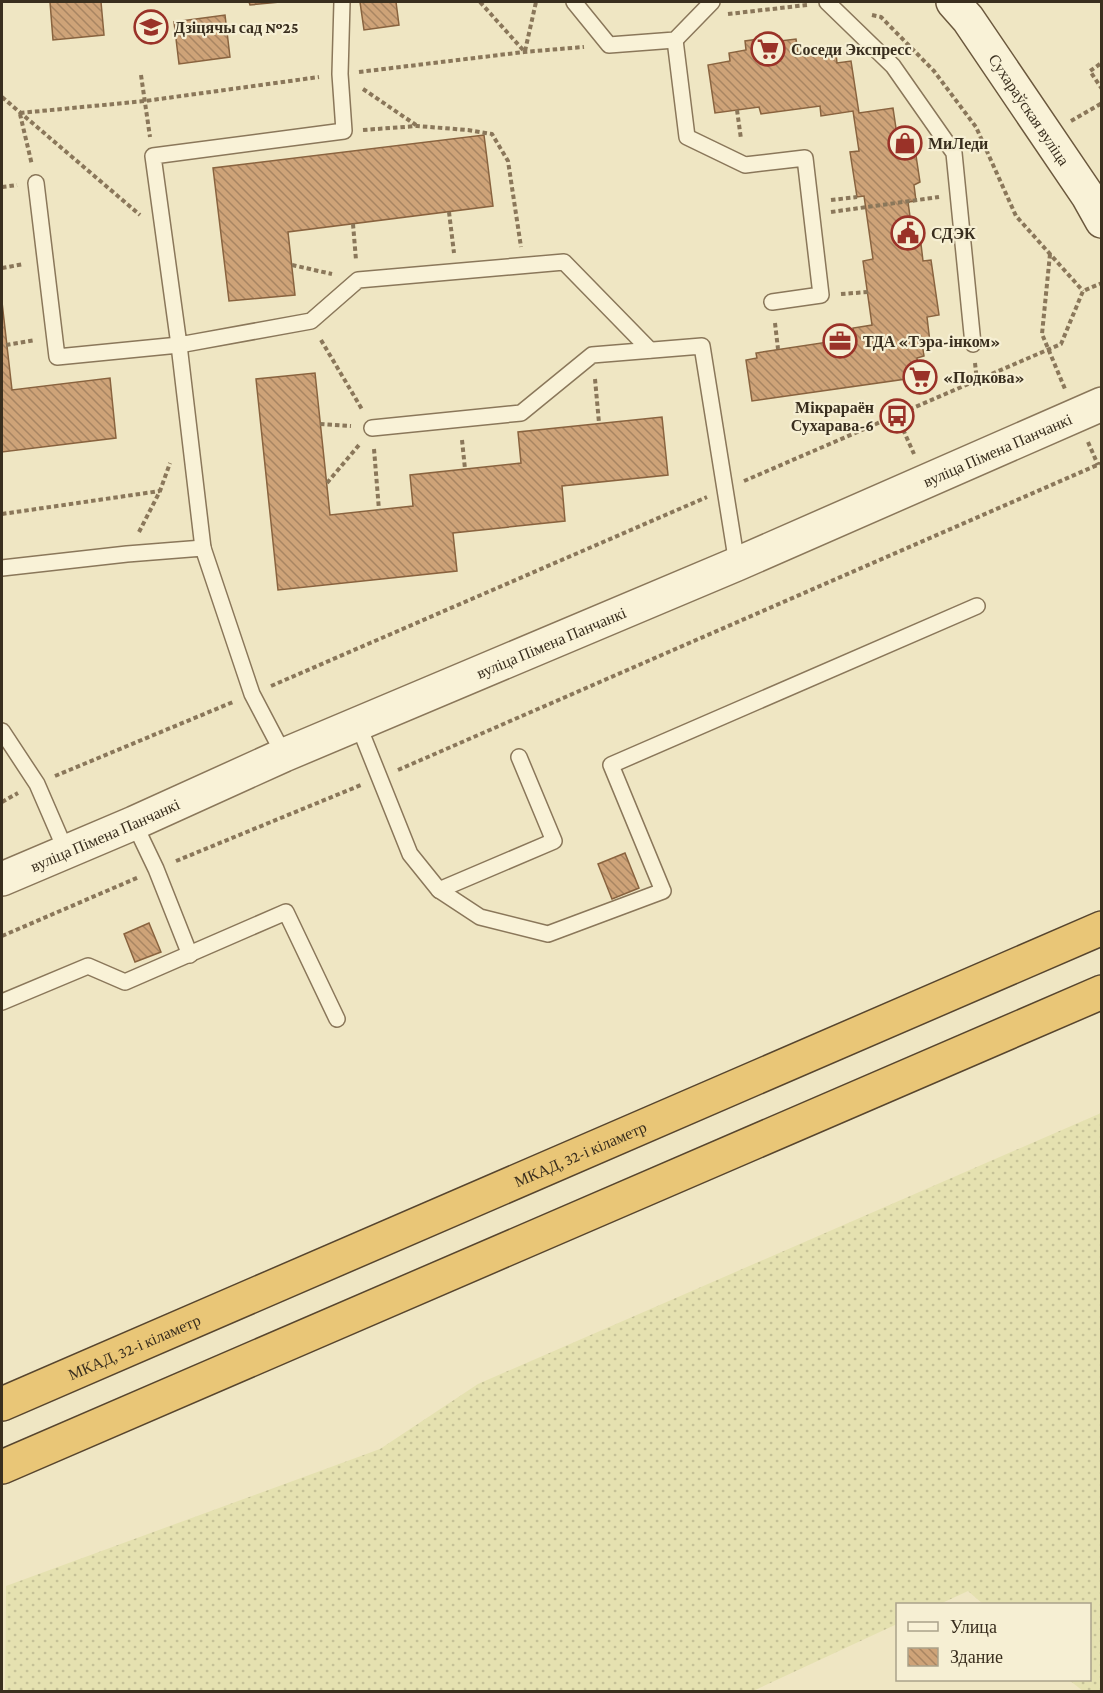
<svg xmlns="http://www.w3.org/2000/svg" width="1103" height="1693" viewBox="0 0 1103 1693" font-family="'Crimson Pro',serif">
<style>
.farmland{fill:url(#farmland-dots)}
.building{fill:url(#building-back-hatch);stroke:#89633f;stroke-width:1.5}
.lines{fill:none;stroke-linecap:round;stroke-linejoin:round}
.service-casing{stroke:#8a775a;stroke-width:18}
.tertiary-casing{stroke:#8a775a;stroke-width:36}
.secondary-casing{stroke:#6b583d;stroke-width:36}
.trunk-casing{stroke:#57452e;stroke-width:36}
.path{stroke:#8a775a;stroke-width:4;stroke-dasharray:4.5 3;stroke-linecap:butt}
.service{stroke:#f9f2d7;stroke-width:15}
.tertiary{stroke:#f9f2d7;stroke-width:33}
.secondary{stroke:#f9f2d7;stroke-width:33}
.trunk{stroke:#e9c677;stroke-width:33}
.labels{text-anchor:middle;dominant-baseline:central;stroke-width:4.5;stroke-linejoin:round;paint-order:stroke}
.poi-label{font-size:16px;font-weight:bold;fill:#392e1e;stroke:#f6efd3;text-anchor:start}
.street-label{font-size:16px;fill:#392e1e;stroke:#f6efd3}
</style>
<defs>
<pattern id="farmland-dots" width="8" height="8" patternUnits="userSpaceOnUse" patternTransform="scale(1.5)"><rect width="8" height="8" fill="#e5e1b0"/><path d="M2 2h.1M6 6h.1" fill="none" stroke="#c5c197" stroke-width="1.8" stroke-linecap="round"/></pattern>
<pattern id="building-back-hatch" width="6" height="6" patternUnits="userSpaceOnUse" patternTransform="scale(1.5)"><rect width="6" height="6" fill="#cea378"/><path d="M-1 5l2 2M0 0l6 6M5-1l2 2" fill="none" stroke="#a88562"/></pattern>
</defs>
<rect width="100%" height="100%" fill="#efe6c3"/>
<path class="farmland" d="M1101 1113V1691H1083L1069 1680H1090V1604H983L968 1591 940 1604H898L897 1624 753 1691H5L6 1586 380 1449 478 1384Z"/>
<g class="building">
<path d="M50 2H101L104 35 53 40Z"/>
<path d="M249 2H280L250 5Z"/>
<path d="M360 2H396L399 25 364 30Z"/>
<path d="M225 15 230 57 179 64 174 22Z"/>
<path d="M779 36 780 41 796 39 798 52 822 48 823 56 836 54 837 63 851 61 859 113 893 108 897 135 905 134 908 150 915 149 920 182 914 185 916 201 908 202 914 245 921 244 923 261 931 260 939 315 927 317 930 342 922 343 924 356 917 358 920 377 752 401 746 360 757 358 756 353 855 338 853 328 872 325 863 261 873 259 864 196 857 197 850 152 859 151 853 111 821 116 820 106 761 114 759 107 715 113 708 65 730 61 729 53 746 50 745 41Z"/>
<path d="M484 135 493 206 288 232 295 295 229 301 213 168Z"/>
<path d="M2 302 12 390 110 378 116 438 2 452Z"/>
<path d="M315 373 330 515 413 506 410 475 521 463 518 432 662 417 668 475 562 486 565 521 453 533 457 571 278 590 256 379Z"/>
<path d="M625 853 639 888 612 899 598 864Z"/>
<path d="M149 923 161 952 135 962 124 934Z"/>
</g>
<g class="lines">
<g class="service-casing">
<g id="service">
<path d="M342 2 340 74 344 131 153 156 179 345 311 321 358 280 564 262 650 350"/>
<path d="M574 2 609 45 675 40 712 2"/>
<path d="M827 2 893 66 954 153 973 344"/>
<path d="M675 40 687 137 745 165 805 158 821 295 772 302"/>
<path d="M36 183 57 357 179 345 203 548"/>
<path d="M372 428 521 413 592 355 702 346 737 564"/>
<path d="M2 568 127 554 203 548 252 694 284 755"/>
<path d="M358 724 410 854 439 890 554 841 519 757"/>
<path d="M2 731 37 784 66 851"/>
<path d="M134 823 156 869 190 955"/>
<path d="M439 890 480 917 548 934 663 891 611 765 977 606"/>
<path d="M2 1002 88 966 125 982 286 912 337 1019"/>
</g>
</g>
<g class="tertiary-casing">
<g id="tertiary">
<path id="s1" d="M2 879 134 823 284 755 737 564 1102 404"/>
</g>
</g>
<g class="secondary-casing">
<g id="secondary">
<path id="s2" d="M953 2 968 19 1088 196 1102 221"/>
</g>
</g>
<g class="trunk-casing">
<g id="trunk">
<path id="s3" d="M2 1404 1102 928"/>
<path d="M2 1467 1102 992"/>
</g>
</g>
<g class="path">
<path d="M480 2 524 51"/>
<path d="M728 14 807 5"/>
<path d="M872 15 881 17 934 71 976 127 1016 216 1083 291"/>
<path d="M525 51 536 2"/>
<path d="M1100 64 1090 71 1102 89"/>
<path d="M359 72 524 52 584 47"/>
<path d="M141 75 150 137"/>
<path d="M363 89 416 125"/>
<path d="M2 97 140 215"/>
<path d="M737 110 741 139"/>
<path d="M20 113 145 101 319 77"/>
<path d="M20 114 32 165"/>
<path d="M1071 121 1102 103"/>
<path d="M363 130 417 126 468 130 492 134 508 161 521 247"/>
<path d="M2 187 17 185"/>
<path d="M831 200 857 197"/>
<path d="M449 212 454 253"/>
<path d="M831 212 939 197"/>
<path d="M353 224 356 260"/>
<path d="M1050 254 1042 334 1065 389"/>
<path d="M292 265 332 274"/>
<path d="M2 268 24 264"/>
<path d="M841 294 868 292"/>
<path d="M775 323 778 349"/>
<path d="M321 340 363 411"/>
<path d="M6 345 35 340"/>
<path d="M975 363 977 381"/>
<path d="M595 379 599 423"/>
<path d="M897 416 914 454"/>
<path d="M320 424 351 426"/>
<path d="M462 440 465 469"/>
<path d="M1088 442 1098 465"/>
<path d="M374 449 379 510"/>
<path d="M744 481 1061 344 1083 291 1102 283"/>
<path d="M327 483 359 445"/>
<path d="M2 514 160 491"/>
<path d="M139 532 160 491 170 463"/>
<path d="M271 686 707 497"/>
<path d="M398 770 1102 463"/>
<path d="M55 776 233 702"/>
<path d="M2 802 18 793"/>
<path d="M176 861 361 785"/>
<path d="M2 936 139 877"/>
</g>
<use href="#service" class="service"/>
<use href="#tertiary" class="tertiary"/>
<use href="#secondary" class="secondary"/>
<use href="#trunk" class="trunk"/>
</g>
<defs>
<g id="school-ring" transform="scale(1.725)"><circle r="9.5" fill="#f6efd3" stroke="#9a3228" stroke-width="1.5"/><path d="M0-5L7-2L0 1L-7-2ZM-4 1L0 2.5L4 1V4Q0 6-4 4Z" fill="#9a3228"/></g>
<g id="supermarket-ring" transform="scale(1.725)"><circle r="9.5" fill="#f6efd3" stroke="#9a3228" stroke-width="1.5"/><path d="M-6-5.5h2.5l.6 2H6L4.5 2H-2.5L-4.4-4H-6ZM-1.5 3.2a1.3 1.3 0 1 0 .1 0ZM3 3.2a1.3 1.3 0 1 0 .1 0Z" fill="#9a3228"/></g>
<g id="shop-ring" transform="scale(1.725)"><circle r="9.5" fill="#f6efd3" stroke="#9a3228" stroke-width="1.5"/><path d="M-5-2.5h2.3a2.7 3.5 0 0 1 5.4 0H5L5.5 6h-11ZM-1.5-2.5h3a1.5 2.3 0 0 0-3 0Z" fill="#9a3228"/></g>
<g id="civic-ring" transform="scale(1.725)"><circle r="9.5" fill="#f6efd3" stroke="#9a3228" stroke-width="1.5"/><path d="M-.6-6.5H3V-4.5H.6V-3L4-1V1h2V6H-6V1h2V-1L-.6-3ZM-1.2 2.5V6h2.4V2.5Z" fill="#9a3228"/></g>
<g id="office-ring" transform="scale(1.725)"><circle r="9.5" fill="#f6efd3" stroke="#9a3228" stroke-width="1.5"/><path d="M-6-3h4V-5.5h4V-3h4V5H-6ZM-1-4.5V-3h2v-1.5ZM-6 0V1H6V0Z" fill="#9a3228"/></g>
<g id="bus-ring" transform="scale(1.725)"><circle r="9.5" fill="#f6efd3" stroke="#9a3228" stroke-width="1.5"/><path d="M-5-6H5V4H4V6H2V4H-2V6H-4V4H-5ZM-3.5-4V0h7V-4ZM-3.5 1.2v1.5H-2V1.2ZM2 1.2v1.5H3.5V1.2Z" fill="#9a3228"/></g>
</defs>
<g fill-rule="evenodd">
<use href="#school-ring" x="151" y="27"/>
<use href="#supermarket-ring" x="768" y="49"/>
<use href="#shop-ring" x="905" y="143"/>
<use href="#civic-ring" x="908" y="233"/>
<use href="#office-ring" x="840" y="341"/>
<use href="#supermarket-ring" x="920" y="377"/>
<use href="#bus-ring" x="897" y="416"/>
</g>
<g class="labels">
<g class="poi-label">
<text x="174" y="27">Дзіцячы сад №25</text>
<text x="791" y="49">Соседи Экспресс</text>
<text x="928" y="143">МиЛеди</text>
<text x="931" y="233">СДЭК</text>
<text x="863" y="341">ТДА «Тэра-інком»</text>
<text x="943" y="377">«Подкова»</text>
<text x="874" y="407" text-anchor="end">Мікрараён<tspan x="874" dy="18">Сухарава-6</tspan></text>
</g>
<g class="street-label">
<text stroke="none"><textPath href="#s2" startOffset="132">Сухараўская вуліца</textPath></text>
<text stroke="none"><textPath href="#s1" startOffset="1084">вуліца Пімена Панчанкі</textPath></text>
<text stroke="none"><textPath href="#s1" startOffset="598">вуліца Пімена Панчанкі</textPath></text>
<text stroke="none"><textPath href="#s1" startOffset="112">вуліца Пімена Панчанкі</textPath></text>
<text stroke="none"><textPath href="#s3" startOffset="630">МКАД, 32-і кіламетр</textPath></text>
<text stroke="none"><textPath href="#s3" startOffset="144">МКАД, 32-і кіламетр</textPath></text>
</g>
</g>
<rect width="1103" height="1693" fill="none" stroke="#392e1e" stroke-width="6"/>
<rect x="896" y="1603" width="195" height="78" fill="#f6efd3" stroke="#aaa28b" stroke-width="1.5"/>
<rect x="908" y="1622" width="30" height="9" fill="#f9f2d7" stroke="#aaa28b" stroke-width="1.5"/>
<text x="950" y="1633" font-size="18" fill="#392e1e">Улица</text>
<rect x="908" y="1648" width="30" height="18" fill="url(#building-back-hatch)" stroke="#aaa28b" stroke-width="1.5"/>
<text x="950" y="1663" font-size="18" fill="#392e1e">Здание</text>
</svg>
